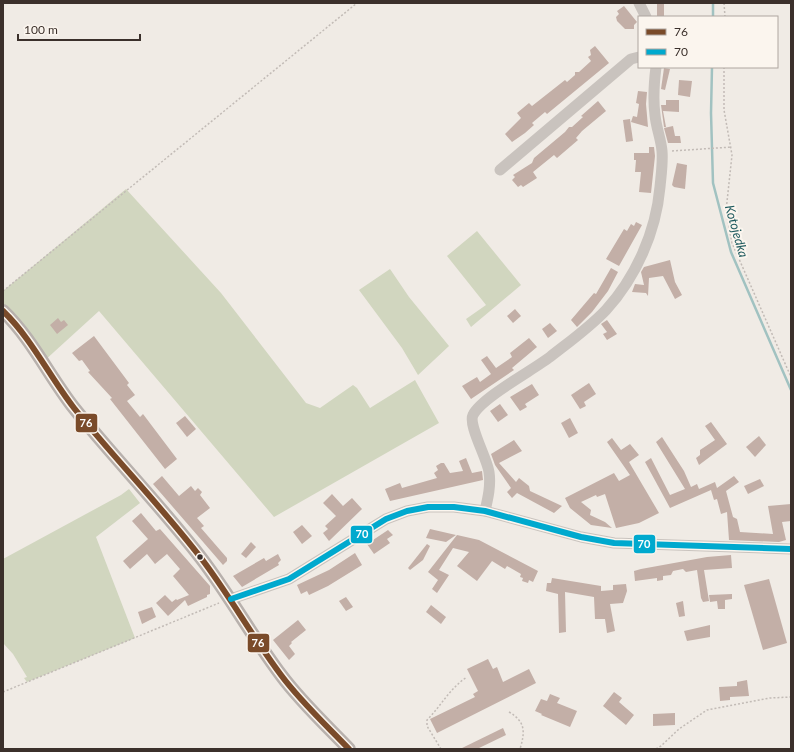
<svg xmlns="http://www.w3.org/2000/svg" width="794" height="752" viewBox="0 0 794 752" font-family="Lato,sans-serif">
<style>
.green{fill:#d1d6bf}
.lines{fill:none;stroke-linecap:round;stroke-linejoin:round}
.stream{stroke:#a1c2c1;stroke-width:2.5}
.building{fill:#c3afa7}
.path{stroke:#c2bbb6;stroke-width:1.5;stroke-dasharray:2 2;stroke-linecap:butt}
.minor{stroke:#c9c3be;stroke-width:11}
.major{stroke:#b8b1ad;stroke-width:14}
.bus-1-casing{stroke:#fbf5ee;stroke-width:9}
.bus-2-casing{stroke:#fbf5ee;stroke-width:9}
.bus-1{stroke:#7a4b2a;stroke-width:6}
.bus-2{stroke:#00a9ce;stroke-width:6}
.bus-dot{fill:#3b302b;stroke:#fbf5ee;stroke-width:1.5}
.labels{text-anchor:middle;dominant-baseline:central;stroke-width:4;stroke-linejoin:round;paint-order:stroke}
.water-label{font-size:13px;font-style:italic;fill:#1f5a5e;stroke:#fbf5ee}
.line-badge{stroke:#fbf5ee;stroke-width:1.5}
.badge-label{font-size:11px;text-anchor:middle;font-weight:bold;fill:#fff}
</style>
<rect width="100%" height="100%" fill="#f0ebe5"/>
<g class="green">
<path d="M126 189 221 293 306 403 320 408 353 385 357 388 370 408 415 380 439 423 274 517 99 311 43 362 3 311V291Z"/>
<path d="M477 231 521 285 471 327 466 319 486 305 447 256Z"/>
<path d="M390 269 409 297 449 346 418 375 402 348 359 290Z"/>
<path d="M129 489 140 503 96 537 135 638 27 682 24 678 27 677 13 654 3 643V559L121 495Z"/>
</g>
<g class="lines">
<g class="stream">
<path d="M713 17V3"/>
<path d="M712 67 711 113 713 183 731 252 791 390"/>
</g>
</g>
<g class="building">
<rect x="657" y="3" width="7" height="14"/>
<path d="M624 6 637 22 634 25V29H625L617 21 616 17 619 14 617 11Z"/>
<path d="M595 46 609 63 547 114 545 112 532 123 534 125 525 133 512 142 505 134 521 118 517 113 529 103 532 106 565 80 567 82 575 75V72H579L591 61 588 57 591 55 590 50Z"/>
<path d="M664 68 670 69 665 90 661 89Z"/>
<path d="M679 80 692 81 690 97 678 95Z"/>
<path d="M638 91 647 92 646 104 648 127 631 122 633 116 637 117 639 104 636 103Z"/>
<path d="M666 100H679V112L663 111 666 127H664L661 105H666Z"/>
<path d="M598 101 606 111 582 131 576 138 578 140 557 158 554 155 533 172 537 178 523 187 521 185 518 187 512 180 515 177 513 175 532 163 534 158 565 132 569 127H572L583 117 581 116Z"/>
<path d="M630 119 633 141 626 142 623 120Z"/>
<path d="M673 126 675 136H680L681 143H668L664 128Z"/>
<path d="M649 147H654L655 156 651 193 639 192 641 172H635L636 160H634V153H649Z"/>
<path d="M677 163 687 165 685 189 674 187 672 185Z"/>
<path d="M636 222 642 225 619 266 606 259 624 229 627 231 631 224 634 226Z"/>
<path d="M670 260 675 282 682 295 675 299 663 276 649 278 648 296 646 293 632 292 635 284 644 285 641 272 644 267Z"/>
<path d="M611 268 618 272 608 291 592 312 577 327 571 320 594 293 596 294Z"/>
<path d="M515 309 521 316 513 323 507 316Z"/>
<path d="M58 318 61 322 64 320 68 325 57 334 50 325Z"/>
<path d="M607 320 617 334 607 340 603 334 607 332 601 324Z"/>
<path d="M550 323 557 331 548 338 542 329Z"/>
<path d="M94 336 129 383 127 385 135 395 127 401 140 417 143 414 177 459 165 469 110 399 112 398 88 372 90 371 82 360 79 361 72 353Z"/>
<path d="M529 338 537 347 512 368 514 370 471 399 462 386 477 377 480 382 491 374 481 360 487 356 496 368 512 357 510 353Z"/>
<path d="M589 383 596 394 584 402 586 406 580 409 571 395Z"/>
<path d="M532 384 539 395 525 404 527 407 520 411 510 397Z"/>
<path d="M500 404 508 415 498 422 490 411Z"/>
<path d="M185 416 196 429 187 437 176 423Z"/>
<path d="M570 418 578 433 569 438 561 423Z"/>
<path d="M711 422 727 444 699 465 696 458 700 455V450L715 440 705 426Z"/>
<path d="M759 436 766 445 755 457 746 447Z"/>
<path d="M662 437 684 471 691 487 697 484 699 489 715 482 717 488 734 476 739 482 726 491 733 517 737 519 740 532 773 534 768 506 791 504V521L782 522 786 540 779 542 729 540 727 512 721 514 717 499 714 500 711 490 670 508 645 462 651 458 670 495 685 489 656 442Z"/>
<path d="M612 438 621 450 630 444 639 455 629 462 659 513 639 523 616 528 605 494 597 497 596 495 581 502 591 510 590 515 605 522 612 528 591 525 570 508 565 498 614 473 619 481 630 475 607 442Z"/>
<path d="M514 440 522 451 499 463 516 482 519 478 529 486 530 491 562 506 554 513 517 493 512 498 507 492 511 488 495 465 491 454Z"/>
<path d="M466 458 472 473 482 471 483 480 390 501 385 489 400 483 402 488 437 478 434 473 438 470 436 466 441 463H444L450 473 463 471 459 461Z"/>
<path d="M162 476 179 496 191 486 195 491 198 488 202 492 200 495 210 508 197 518 204 526 201 528 227 558V561L223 565 153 484Z"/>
<path d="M760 479 764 486 748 494 744 486Z"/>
<path d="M332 494 343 506 352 498 362 509 329 541 323 533 328 529 325 526 336 516 323 503Z"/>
<path d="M141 513 156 531 160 529 210 586V594L207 595V597L188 606 185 600 168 616 156 603 165 595 172 602 176 599 177 600 189 595 173 576 180 569 167 554 155 564 147 554 130 569 123 561 148 539 132 521Z"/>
<path d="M302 525 312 536 302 544 293 532Z"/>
<path d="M430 529 456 535 446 542 426 538Z"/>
<path d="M388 530 393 535 387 539 390 543 374 554 367 544Z"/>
<path d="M457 535 479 540 538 571 533 582 529 580 528 583 522 581 523 578 520 577 521 574 507 566 505 569 492 561 477 581 457 566 469 552 453 548 439 570 449 575 437 593 432 589 438 580 428 572Z"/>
<path d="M251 542 256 547 246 558 241 554Z"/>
<path d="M427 544 430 546 423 560 410 570 408 568Z"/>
<path d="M355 553 362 565 328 586 309 595 307 591 301 594 297 585 329 570Z"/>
<path d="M278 554 281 560 278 563 279 565 242 587 233 576 264 558 266 561Z"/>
<path d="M731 555 732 568 704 570 709 601 703 602 701 598 697 570 686 572 683 569 673 571 671 575 663 576V580L657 581V578L635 581 634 571 641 569 707 557Z"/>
<path d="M552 578 601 586V591L613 590V585L626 584 627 591 623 603 610 604 615 631 607 633 605 619H595L594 597 565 592 566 632 559 633 558 594 546 591 547 583H551Z"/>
<path d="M769 579 787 643 763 650 744 585Z"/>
<path d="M732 594V599L725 600V609H718L717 601 710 602 709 595Z"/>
<path d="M346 597 353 607 346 611 339 601Z"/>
<path d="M683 601 685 616 679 617 676 603Z"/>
<path d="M431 605 446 617 441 624 426 612Z"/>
<path d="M152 607 156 617 142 624 138 612Z"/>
<path d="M298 620 306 630 291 642 292 643 289 646 295 654 289 660 273 640Z"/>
<path d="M710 625V637L687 641 684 631Z"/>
<path d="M488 659 493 669 497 667 503 682 529 669 536 683 437 733 430 719 475 697 473 694 478 691 467 669Z"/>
<path d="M747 680 749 696 730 697V700L720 701 719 687 737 686V682Z"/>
<path d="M614 692 622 698 619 702 634 715 626 725 603 706Z"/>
<path d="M550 694 560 698 557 703 577 711 570 727 541 715 542 714 535 711 541 699 547 701Z"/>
<path d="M675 713V725L653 726V714Z"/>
<path d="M503 728 506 735 477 749H460Z"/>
</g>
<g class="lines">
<g class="path">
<path d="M724 3 725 17"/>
<path d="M724 67V110L732 155 726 211 732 243 791 377"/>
<path d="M672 151 732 147"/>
<path d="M3 291 357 3"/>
<path d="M3 692 219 603"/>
<path d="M509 712C526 722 525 732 520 749"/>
<path d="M441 749 427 726V720C441 706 450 688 467 677"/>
<path d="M656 749 661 746 679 729 707 710 770 698 791 697"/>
</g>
<g class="minor">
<path d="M639 3 646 17"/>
<path d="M500 170 631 59 639 57"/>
<path d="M485 511C488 498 491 485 489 472 487 458 468 425 473 415 481 398 533 370 550 357 569 342 589 328 606 310 636 277 656 232 660 187 661 176 663 163 662 151 661 139 656 127 655 115 653 100 654 83 656 67"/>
<path d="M231 599 289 579 386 519 407 511 428 507H454L485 511 581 537 614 543 791 549"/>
</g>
<path class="major" d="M3 311C32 339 49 376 74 408 115 459 161 506 201 558 230 596 253 638 281 675 301 702 326 725 349 749"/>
<g class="bus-1-casing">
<path id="bus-1" d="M3 311C32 339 49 376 74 408 115 459 161 506 201 558 230 596 253 638 281 675 301 702 326 725 349 749"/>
</g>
<g class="bus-2-casing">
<path id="bus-2" d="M231 599 289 579 386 519 407 511 428 507H454L485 511 581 537 614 543 791 549"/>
</g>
<use href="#bus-1" class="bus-1"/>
<use href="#bus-2" class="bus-2"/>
</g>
<circle class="bus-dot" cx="200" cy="557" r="3.5"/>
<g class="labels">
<g class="water-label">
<text transform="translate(737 231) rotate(74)">Kotojedka</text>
</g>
</g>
<g class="line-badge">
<rect x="75" y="413" width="23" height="20" rx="4" fill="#7a4b2a"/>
<rect x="350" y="525" width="23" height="19" rx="4" fill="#00a9ce"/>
<rect x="633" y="534" width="23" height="20" rx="4" fill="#00a9ce"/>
<rect x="247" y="633" width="23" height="20" rx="4" fill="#7a4b2a"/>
</g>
<g class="badge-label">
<text x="86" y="427">76</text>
<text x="362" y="538">70</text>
<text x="644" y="548">70</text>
<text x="258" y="647">76</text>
</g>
<rect width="794" height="752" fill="none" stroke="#3b302b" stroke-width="8"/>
<rect x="638" y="16" width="140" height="52" fill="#fbf5ee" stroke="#aea6a0"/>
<rect x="646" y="29" width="20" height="6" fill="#7a4b2a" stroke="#aea6a0"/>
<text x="674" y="36" font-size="12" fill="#3b302b">76</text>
<rect x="646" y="49" width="20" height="6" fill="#00a9ce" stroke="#aea6a0"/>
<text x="674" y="56" font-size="12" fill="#3b302b">70</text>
<path d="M18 34v6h122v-6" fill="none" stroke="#3b302b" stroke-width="2"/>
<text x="24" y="34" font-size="12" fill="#3b302b" stroke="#fbf5ee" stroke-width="3" paint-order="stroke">100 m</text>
</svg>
